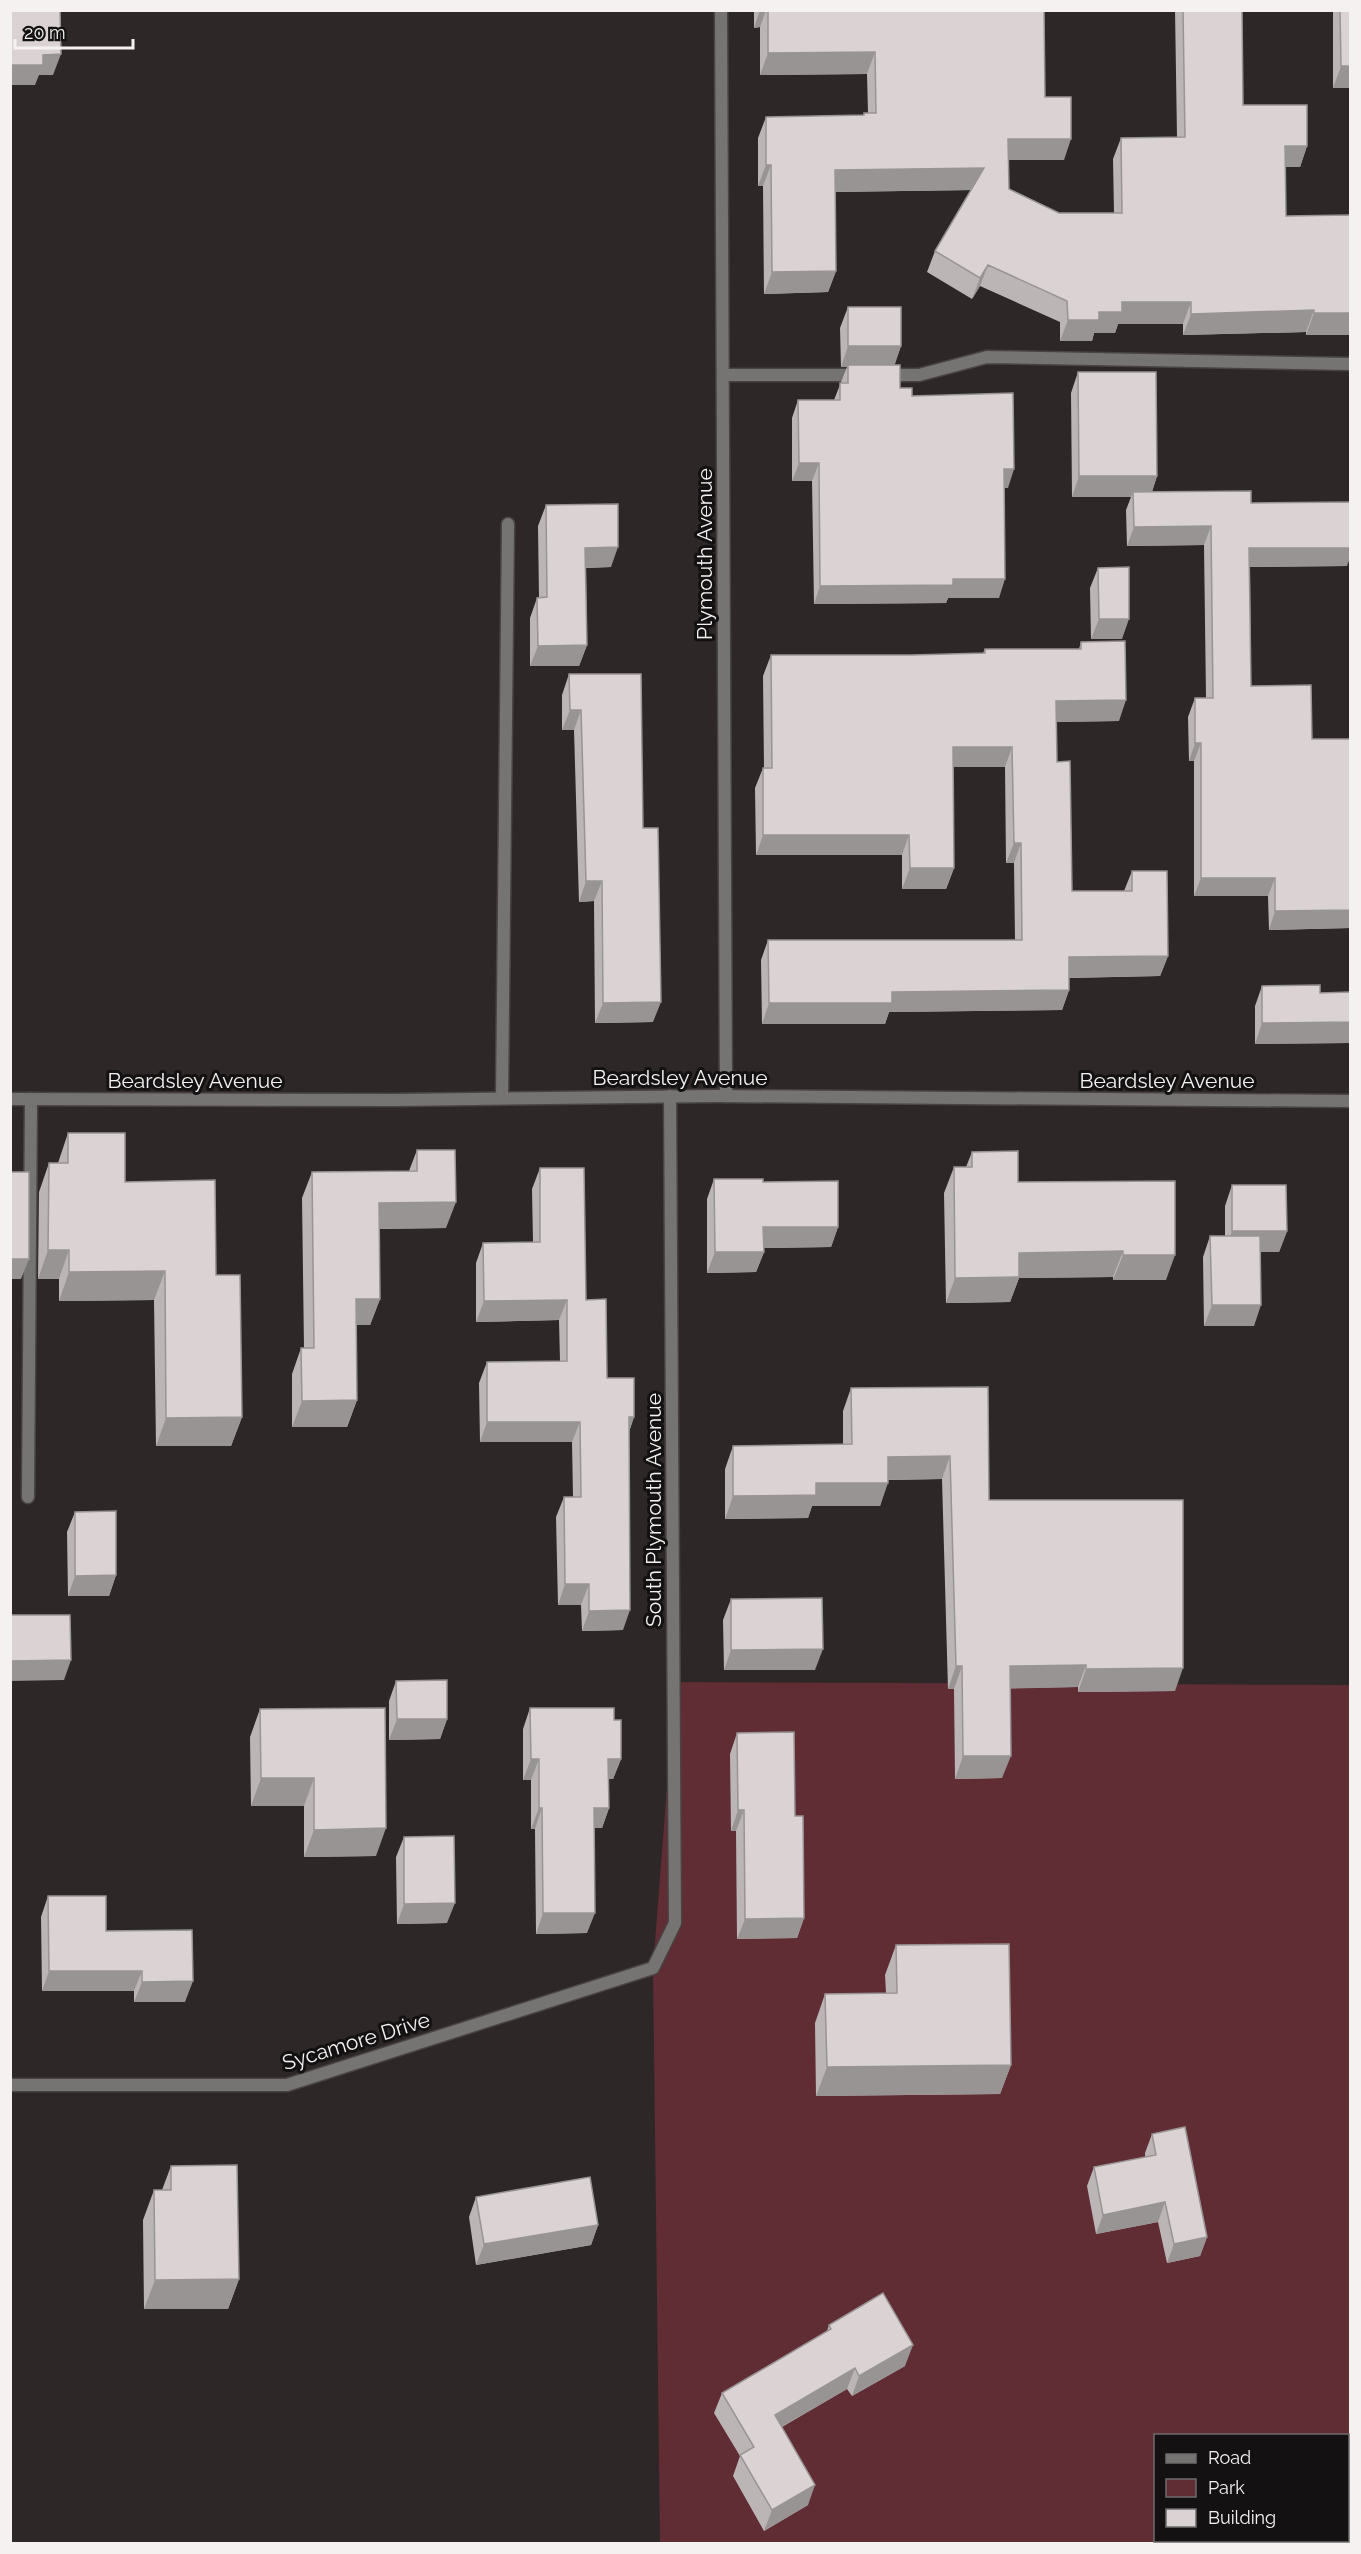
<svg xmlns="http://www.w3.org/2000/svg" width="1361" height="2554" viewBox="0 0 1361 2554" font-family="Raleway,sans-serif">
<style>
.green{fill:#602d34;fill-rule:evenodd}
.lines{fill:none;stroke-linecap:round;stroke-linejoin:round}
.lane-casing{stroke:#494343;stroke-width:15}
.street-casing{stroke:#494343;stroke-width:15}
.lane{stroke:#767373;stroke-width:12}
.street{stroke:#767373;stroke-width:12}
.wall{fill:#bcb5b5}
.shaded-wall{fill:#999494}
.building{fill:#dbd3d3;stroke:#999494;stroke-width:1.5}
.labels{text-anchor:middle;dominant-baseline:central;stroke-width:6;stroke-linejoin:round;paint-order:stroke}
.street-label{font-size:21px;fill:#f5f1f1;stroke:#131111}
</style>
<rect width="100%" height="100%" fill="#2d2727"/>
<path class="green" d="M671 1682 1350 1685V2543L660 2544 653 1968 668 1774ZM1156 2436H1348V2540H1156Z"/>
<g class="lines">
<g class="lane-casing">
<g id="lane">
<path d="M502 1098 508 524"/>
<path d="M28 1497 31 1099"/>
</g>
</g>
<g class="street-casing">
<g id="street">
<path d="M721 10 726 1096"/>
<path d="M723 375H860"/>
<path d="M886 375H919L987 357 1350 364"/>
<path d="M10 1099 396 1100 715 1096 1350 1101"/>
<path d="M10 2085H287L653 1968 675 1923 670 1096"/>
</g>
</g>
<use href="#lane" class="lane"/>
<use href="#street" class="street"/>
</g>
<g class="wall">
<path d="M754 10H1044L1045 97 1064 160H1009V189L1059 213H1114L1113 159 1121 138 1177 137 1175 10H1242L1243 105 1307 146 1300 167H1285L1286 216 1350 335H1306V332L1183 335V324H1118L1115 333H1094L1092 341H1060V322L980 286 972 299 927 272 935 251 971 190 835 192 836 271 828 292 764 294 763 186H758V138L766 117 863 116 864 113H868L867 74 760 75V27L754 28Z"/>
<rect x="1333" y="10" width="17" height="78"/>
<path d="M848 307 901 346 894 365 900 388 912 396 1008 488H1004L999 598H948L946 603 814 604 812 481H792V418L798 400H834L847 367H841L840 328Z"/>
<path d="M1078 372 1157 476 1152 492 1251 503 1347 566 1250 567 1251 686 1312 739H1350V928L1269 930 1268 896H1194V761H1189L1188 717 1195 698H1206L1204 545 1127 546 1126 510 1131 497H1072L1071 393Z"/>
<path d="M546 505 611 567 586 568 587 645 579 666H530V618L537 598H539L538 526Z"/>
<path d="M1098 568 1122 639H1091L1090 588Z"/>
<path d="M1081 642 1119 721 1056 722 1057 762 1072 891H1124L1132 871 1168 956 1160 976 1069 978V990L1062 1010 889 1012 885 1024H762L761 960 768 940H1015L1014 863H1006L1005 767H953L954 868 946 889H902V855H756L755 788 763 768H764L763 676 771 655H912L983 653 985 649H1079Z"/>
<path d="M569 674 643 828 653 1022 595 1023 594 901 579 902 574 730H562V695Z"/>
<path d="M1262 986 1320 993 1350 992V1043L1255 1044V1006Z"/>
<path d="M68 1133 125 1182 216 1275 242 1417 231 1446H156L154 1300 59 1301V1279H38L39 1192 49 1163H58Z"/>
<path d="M417 1150 446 1228 379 1229 380 1299 370 1325H356L357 1400 347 1427H292V1374L301 1348H304L302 1198 312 1172 409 1171Z"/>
<path d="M972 1152 1018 1182 1166 1280H1113V1277L1019 1278 1010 1302 946 1303 944 1193 954 1167H966Z"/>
<path d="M540 1168 586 1300 607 1378 634 1417 629 1432 623 1630 582 1631 581 1605H558L556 1517 564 1497H573L572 1442H480L479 1383 487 1362 560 1361 559 1320 476 1322V1263L483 1243 533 1242 532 1189Z"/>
<path d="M714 1179 763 1182 838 1227 831 1247 764 1248V1252L756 1272 707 1273V1199Z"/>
<path d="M1232 1185 1287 1231 1279 1252H1261L1254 1326H1204L1203 1257 1210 1236H1225V1206Z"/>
<path d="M988 1387 989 1500 1175 1691 1078 1692V1687L1010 1688 1002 1778 955 1779 954 1689H948L942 1479 888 1480 880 1506H812L808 1518 725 1519V1469L733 1446 843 1445V1411L851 1388Z"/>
<path d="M75 1512 116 1575 109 1596H68L67 1532Z"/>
<path d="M731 1599 815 1670H724L723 1620Z"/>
<path d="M396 1681 447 1719 440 1739 389 1740V1701Z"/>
<path d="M530 1708 614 1720 621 1759 613 1779H609V1808L602 1828H594L587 1933 536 1934 535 1829H531V1780H523V1729Z"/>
<path d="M260 1709 376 1856 304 1857V1806H251L250 1737Z"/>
<path d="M737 1733 795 1816 804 1918 797 1938 737 1939 736 1831H731L730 1754Z"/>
<path d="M404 1837 447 1923 397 1924 396 1857Z"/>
<path d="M48 1896 106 1931 185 2002H134V1991H42L41 1917Z"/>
<path d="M896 1945 1011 2065 1000 2094 816 2096 815 2023 825 1994 886 1993 885 1975Z"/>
<path d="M1152 2134 1207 2237 1200 2256 1167 2263 1158 2222 1096 2234 1087 2186 1094 2167 1145 2157V2153Z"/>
<path d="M171 2166 239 2279 228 2309H144L143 2220 154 2190H162Z"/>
<path d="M476 2197 598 2225 591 2245 476 2265 469 2217Z"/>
<path d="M829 2325 905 2366 852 2396 847 2389 782 2427 808 2505 764 2531 733 2476 740 2456 714 2413 722 2393 827 2331Z"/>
</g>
<g class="shaded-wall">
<path d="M760 10H766L760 27 754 28Z"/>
<path d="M875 52 867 74 760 75 768 53Z"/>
<path d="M61 54 53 75H39L35 85H10V65L43 55Z"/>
<path d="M1341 66H1350V88H1333Z"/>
<path d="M1008 139H1071L1064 160H1000Z"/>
<path d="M1285 146H1307L1300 167H1277Z"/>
<path d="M766 165H771L763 186H758Z"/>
<path d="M984 168 976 190 827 192 835 170Z"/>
<path d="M988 265 980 286 972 299 980 278Z"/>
<path d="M836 271 828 292 764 294 772 272Z"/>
<path d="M1122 302H1191L1183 324H1118L1115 333H1094L1092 341H1060L1068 320 1099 312Z"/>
<path d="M1314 310 1306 332 1183 335 1191 314Z"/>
<path d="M1314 313H1350V335H1306Z"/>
<path d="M848 346H901L894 367H841Z"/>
<path d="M799 463H819L812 481H792Z"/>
<path d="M1004 469H1014L1008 488H997Z"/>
<path d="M1079 476H1157L1150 497 1133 492 1131 497H1072Z"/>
<path d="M1211 526 1204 545 1127 546 1134 527Z"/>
<path d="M618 547 611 567 578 568 585 548Z"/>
<path d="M1249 548H1350V558L1347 566 1243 567Z"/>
<path d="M953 579H1005L999 598H948L946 603 814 604 820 586Z"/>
<path d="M1099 619H1129L1122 639H1091Z"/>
<path d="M587 645 579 666H530L538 646Z"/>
<path d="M1126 700 1119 721 1049 722 1056 701Z"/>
<path d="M570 710H581L574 730H562Z"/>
<path d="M1195 743H1201L1194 761H1189Z"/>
<path d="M953 747H1012L1005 767H945Z"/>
<path d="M763 835H909L902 855H756Z"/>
<path d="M1014 843H1021L1014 863H1006Z"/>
<path d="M910 868H954L946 889H902Z"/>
<path d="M1201 878H1275L1268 896H1194Z"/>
<path d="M586 881H602L594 901 579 902Z"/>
<path d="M1350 910V928L1269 930 1275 911Z"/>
<path d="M1168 956 1160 976 1062 978 1069 957Z"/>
<path d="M1069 990 1062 1010 889 1012 885 1024H762L769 1003 892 992Z"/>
<path d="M661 1002 653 1022 595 1023 603 1003Z"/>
<path d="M1350 1022V1043L1255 1044 1262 1023Z"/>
<path d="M456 1202 446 1228 370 1229 379 1203Z"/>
<path d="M763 1227H838L831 1247 756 1248Z"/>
<path d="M1232 1231H1287L1279 1252H1225Z"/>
<path d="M48 1250H69L59 1279H38Z"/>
<path d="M1123 1251 1113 1277 1019 1278 1010 1302 946 1303 955 1278 1019 1253Z"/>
<path d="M715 1252H764L756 1272 707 1273Z"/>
<path d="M1123 1255H1175L1166 1280H1113Z"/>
<path d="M10 1259H29L21 1279H10Z"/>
<path d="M165 1271 154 1300 59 1301 69 1272Z"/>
<path d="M356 1299H380L370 1325H346Z"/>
<path d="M567 1300 559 1320 476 1322 484 1301Z"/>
<path d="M1212 1305H1261L1254 1326H1204Z"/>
<path d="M357 1400 347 1427H292L302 1401Z"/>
<path d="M242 1417 231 1446H156L166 1418Z"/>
<path d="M629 1417H634L627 1437Z"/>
<path d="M487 1422H580L572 1442H480Z"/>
<path d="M950 1456 942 1479 880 1480 888 1457Z"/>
<path d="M816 1483H888L880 1506H812L808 1518 725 1519 733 1496Z"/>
<path d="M116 1575 109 1596H68L75 1576Z"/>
<path d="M565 1584H589L581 1605H558Z"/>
<path d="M630 1610 623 1630 582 1631 589 1611Z"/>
<path d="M823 1649 815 1670H724L731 1650Z"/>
<path d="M71 1660 64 1680 10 1681V1661Z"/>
<path d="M1086 1665 1078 1687 1001 1689 1010 1666Z"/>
<path d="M956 1666H962L954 1689H948Z"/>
<path d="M1183 1668 1175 1691 1078 1692 1086 1669Z"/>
<path d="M397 1719H447L440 1739 389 1740Z"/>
<path d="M963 1756H1011L1002 1778 955 1779Z"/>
<path d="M531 1759H539L531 1780H523Z"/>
<path d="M608 1759H621L613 1779H601Z"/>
<path d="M261 1778H314L304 1806H251Z"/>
<path d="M539 1808H542L535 1829H531Z"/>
<path d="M594 1808H609L602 1828H586Z"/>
<path d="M738 1810H744L736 1831H731Z"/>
<path d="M386 1828 376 1856 304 1857 314 1830Z"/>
<path d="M455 1903 447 1923 397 1924 404 1904Z"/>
<path d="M543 1913H595L587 1933 536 1934Z"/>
<path d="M804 1918 797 1938 737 1939 745 1919Z"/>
<path d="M49 1971H142L134 1991H42Z"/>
<path d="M193 1981 185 2002H134L142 1982Z"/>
<path d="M1011 2065 1000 2094 816 2096 827 2067Z"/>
<path d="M1165 2202 1158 2222 1096 2234 1103 2215Z"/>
<path d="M598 2225 591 2245 476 2265 484 2244Z"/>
<path d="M1207 2237 1200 2256 1167 2263 1174 2244Z"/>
<path d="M239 2279 228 2309H144L155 2280Z"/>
<path d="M913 2345 905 2366 852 2396 859 2376Z"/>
<path d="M855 2368 847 2389 767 2435 775 2415Z"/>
<path d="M815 2485 808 2505 764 2531 772 2510Z"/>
</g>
<g class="building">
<path d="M10 10H60L61 54 43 55V65H10Z"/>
<path d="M768 10H1044L1045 97H1071V139H1008L1009 189 1059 213H1122L1121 138 1185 137 1183 10H1242L1243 105H1307V146H1285L1286 216 1350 215V313H1314V310L1191 314V302H1122V312H1099V320H1068L1067 301 988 265 980 278 935 251 984 168 835 170 836 271 772 272 771 165H766V117L864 115V113H876L875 52 768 53Z"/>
<path d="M1340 10H1350V66H1341Z"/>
<rect x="848" y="307" width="53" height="39"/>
<path d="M848 365H900V388H912V396L1013 393 1014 469H1004L1005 579H953V585L820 586 819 463H799L798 400H840V383H848Z"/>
<path d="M1078 372H1156L1157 476H1079Z"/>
<path d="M1251 491V503L1350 502V548H1249L1251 686 1311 685 1312 739H1350V910L1275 911V878H1201V743H1195V698H1213L1211 526 1134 527 1133 492Z"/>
<path d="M618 504V547L585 548 587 645 538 646 537 598 547 597 546 505Z"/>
<path d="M1129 567V619H1099L1098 568Z"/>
<path d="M1125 641 1126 700 1056 701 1057 762 1070 761 1072 891H1132V871H1167L1168 956 1069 957V990L892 992V1003H769L768 940H1022L1021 843H1014L1012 747H953L954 868H910L909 835H763V768H772L771 655H912L985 653V649H1081V642Z"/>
<path d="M569 674H641L643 828H658L661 1002 603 1003 602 881H586L581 710H570Z"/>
<path d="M1320 985V993L1350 992V1022L1262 1023V986Z"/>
<path d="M68 1133H125V1182L215 1180 216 1275H240L242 1417 166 1418 165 1271 69 1272V1250H48L49 1163H68Z"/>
<path d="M417 1150H455L456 1202 379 1203 380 1299H356L357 1400 302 1401 301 1348H314L312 1172 417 1171Z"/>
<path d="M1018 1151V1182L1175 1181V1255H1123V1251L1019 1253V1277L955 1278 954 1167H972V1152Z"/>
<path d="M540 1168H584L586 1300 606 1299 607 1378H634V1417H629L630 1610 589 1611V1584H565L564 1497H581L580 1422H487V1362L567 1361V1300L484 1301 483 1243 540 1242Z"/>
<rect x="10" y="1172" width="19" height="87"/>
<path d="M714 1179H763V1182L838 1181V1227H763L764 1252H715Z"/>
<path d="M1232 1185H1286L1287 1231H1232Z"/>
<path d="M1210 1236H1260L1261 1305H1212Z"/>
<path d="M988 1387 989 1500H1183V1668L1086 1669V1665L1010 1666 1011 1756H963L962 1666H956L950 1456 888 1457V1483H816V1495L733 1496V1446L852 1444 851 1388Z"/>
<path d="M116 1511V1575L75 1576V1512Z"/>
<path d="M822 1598 823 1649 731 1650V1599Z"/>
<path d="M10 1615H70L71 1660 10 1661Z"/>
<path d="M447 1680V1719H397L396 1681Z"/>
<path d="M385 1708 386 1828 314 1830V1778H261L260 1709Z"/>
<path d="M530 1708H614V1720H621V1759H608L609 1808H594L595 1913H543L542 1808H539V1759H531Z"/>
<path d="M794 1732 795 1816H803L804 1918 745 1919 744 1810H738L737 1733Z"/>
<path d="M454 1836 455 1903 404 1904V1837Z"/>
<path d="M48 1896H106V1931L192 1930 193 1981 142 1982V1971H49Z"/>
<path d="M1009 1944 1011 2065 827 2067 825 1994 897 1993 896 1945Z"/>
<path d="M1185 2127 1207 2237 1174 2244 1165 2202 1103 2215 1094 2167 1156 2155 1152 2134Z"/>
<path d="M237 2165 239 2279 155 2280 154 2190H171V2166Z"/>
<path d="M590 2177 598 2225 484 2244 476 2197Z"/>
<path d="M883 2293 913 2345 859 2376 855 2368 775 2415 815 2485 772 2510 740 2455 754 2447 722 2393 831 2329 829 2325Z"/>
</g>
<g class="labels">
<g class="street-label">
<text transform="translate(704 554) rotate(-90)">Plymouth Avenue</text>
<text x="680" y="1077">Beardsley Avenue</text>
<text x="195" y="1080">Beardsley Avenue</text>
<text x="1167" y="1080">Beardsley Avenue</text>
<text transform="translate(653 1510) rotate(-90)">South Plymouth Avenue</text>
<text transform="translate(356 2041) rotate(-17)">Sycamore Drive</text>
</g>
</g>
<rect width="1361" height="2554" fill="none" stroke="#f5f1f1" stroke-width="24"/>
<rect x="1154" y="2434" width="195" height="108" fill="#131111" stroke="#6d6b6b" stroke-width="1.5"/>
<rect x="1166" y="2454" width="30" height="9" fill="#767373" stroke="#6d6b6b" stroke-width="1.5"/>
<text x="1208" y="2464" font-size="18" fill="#f5f1f1">Road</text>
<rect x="1166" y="2479" width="30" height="18" fill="#602d34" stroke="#6d6b6b" stroke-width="1.5"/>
<text x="1208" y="2494" font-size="18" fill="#f5f1f1">Park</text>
<rect x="1166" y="2509" width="30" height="18" fill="#dbd3d3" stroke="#6d6b6b" stroke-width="1.5"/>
<text x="1208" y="2524" font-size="18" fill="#f5f1f1">Building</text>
<path d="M15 39v9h118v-9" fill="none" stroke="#f5f1f1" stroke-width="3"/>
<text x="24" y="39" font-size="18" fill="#f5f1f1" stroke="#131111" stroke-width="4.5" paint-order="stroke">20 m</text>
</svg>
